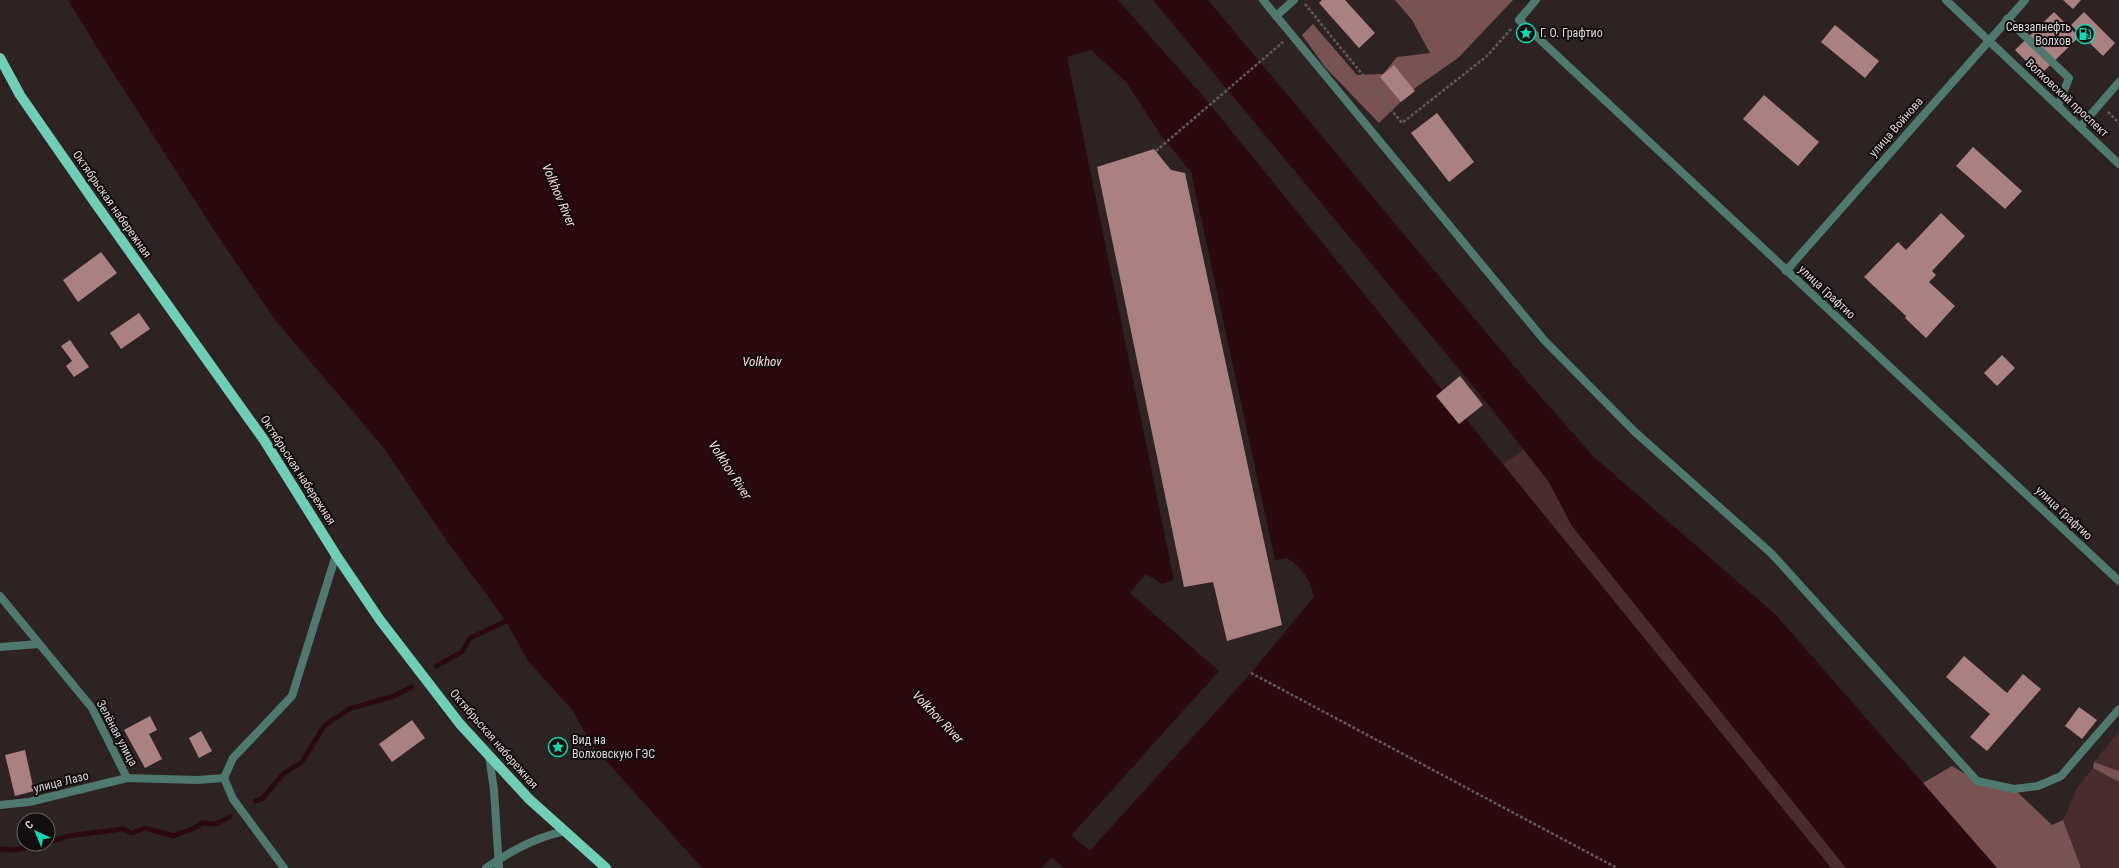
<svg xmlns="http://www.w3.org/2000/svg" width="2119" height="868" viewBox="0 0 2119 868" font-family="'Roboto Condensed',sans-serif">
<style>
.green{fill:#482c2e}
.forest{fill:#795254}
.water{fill:#2b0a0f}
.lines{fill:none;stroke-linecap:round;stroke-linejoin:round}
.stream{stroke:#2b0a0f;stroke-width:5}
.river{stroke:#2b0a0f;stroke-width:30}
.building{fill:#ab8082}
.path{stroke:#635959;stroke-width:2.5;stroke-dasharray:3 2;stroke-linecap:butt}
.service{stroke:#4f796e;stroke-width:8}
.minor{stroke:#4f796e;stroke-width:8}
.tertiary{stroke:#4f796e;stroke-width:8}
.primary{stroke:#70ceb6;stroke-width:10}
.labels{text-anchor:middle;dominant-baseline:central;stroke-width:4;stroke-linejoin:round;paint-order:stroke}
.poi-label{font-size:12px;fill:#ddd5d5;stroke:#120d0e;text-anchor:start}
.street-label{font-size:12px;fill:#ddd5d5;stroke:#120d0e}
.water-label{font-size:13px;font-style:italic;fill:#f5d7d9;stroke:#120d0e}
</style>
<rect width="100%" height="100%" fill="#2e2323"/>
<g class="green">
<path d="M1524 450 1549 482 1572 526 1846 868H1831L1503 464Z"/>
<path d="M2119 731V771L2094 762Z"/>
<path d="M2093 768 2119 782V868H2081L2063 820 2077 788Z"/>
</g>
<g class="forest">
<path d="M1395 0H1513L1458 58 1415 88 1379 123 1325 67 1302 35 1313 24 1357 75 1383 74 1397 57 1430 53 1412 20Z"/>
<path d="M2094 762 2119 771V782L2093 768Z"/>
<path d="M1952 766 1977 781 2014 789 2052 825 2063 820 2081 868H1997L1923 783Z"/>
</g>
<g class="water">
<path d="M68 0H1118L1204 97 1442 390 1436 396 1459 424 1466 419 1831 868H1074L1251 673 1314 597C1310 580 1303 568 1287 558L1275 560 1191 172 1160 134 1126 82 1091 50 1067 57 1174 580 1162 584 1146 574 1130 593 1219 671 1042 868H702L592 745 573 711 528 661 506 621 449 544 383 447 276 321 219 238 99 51Z"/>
<path d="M1153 0H1208L1526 380 1593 456 1776 615 1997 868H1846L1572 526 1549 482 1491 408Z"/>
</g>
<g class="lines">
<g class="stream">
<path d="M436 666 462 652 470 638 506 621"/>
<path d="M255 801 262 799 283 774 302 762 324 726 349 709 394 696 411 687"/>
<path d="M48 843 68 836 123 829 132 833 145 828 174 836C186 829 190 833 202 823L215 824 230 817"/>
<path d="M0 849 15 850 45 844"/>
</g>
<path class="river" d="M1033 817 1056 842 1087 868"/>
</g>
<g class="building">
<path d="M1322 0H1345L1375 33 1359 48 1319 3Z"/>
<path d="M2063 0H2081L2073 9Z"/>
<path d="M2054 12 2079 37 2040 75 2015 50Z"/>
<path d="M2084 12 2115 43 2103 56 2071 25Z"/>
<path d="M1835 25 1879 61 1865 78 1821 42Z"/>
<path d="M1394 65 1415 91 1401 102 1380 77Z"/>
<path d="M1764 95 1819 142 1798 166 1743 119Z"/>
<path d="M1437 113 1474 162 1449 182 1411 133Z"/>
<path d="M1973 147 2022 191 2005 209 1956 166Z"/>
<path d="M1154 149 1171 170 1185 173 1282 625 1227 641 1213 582 1184 587 1097 167Z"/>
<path d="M1941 213 1965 236 1932 271 1936 275 1929 282 1955 306 1926 338 1905 318 1906 316 1864 277 1898 242 1906 250Z"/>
<path d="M101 252 117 273 78 302 63 280Z"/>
<path d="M139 313 150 329 121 349 110 333Z"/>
<path d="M70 340 89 367 74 377 66 366 72 361 61 346Z"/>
<path d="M2002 355 2015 368 1997 386 1984 373Z"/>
<path d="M1460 376 1483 405 1459 424 1436 396Z"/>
<path d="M1964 656 2007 693 2023 674 2041 689 1987 751 1970 737 1990 714 1946 677Z"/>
<path d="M2079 707 2097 720 2082 739 2065 726Z"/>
<path d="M150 716 157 730 149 734 162 759 145 768 124 730Z"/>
<path d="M412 720 425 738 392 762 379 744Z"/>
<path d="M201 731 212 751 199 758 189 738Z"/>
<path d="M25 750 34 791 15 796 5 755Z"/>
</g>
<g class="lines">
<g class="path">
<path d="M1305 4 1402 123 1487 56 1512 28"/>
<path d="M2108 112 2119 123"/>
<path d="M1156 151 1283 42"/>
<path d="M1251 673 1617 868"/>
</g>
<g class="service">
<path d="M1263 0 1544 340 1635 432 1772 554 1977 781 2014 789"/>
<path d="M1276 16 1294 0"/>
<path d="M2007 19 2069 78 2058 106"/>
<path d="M2080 127 2119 82"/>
<path d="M0 647 39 644"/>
<path d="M489 756 494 790 499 868"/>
<path d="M486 868C509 852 538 836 566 831"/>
</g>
<g class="minor">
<path d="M1536 0 1519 20 2119 581"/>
<path d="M1786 271 2025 0"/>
<path d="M0 596 92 708 127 778 198 780 224 778 233 799 284 868"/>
<path d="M224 778 233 758 292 696 336 555"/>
<path d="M2014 789 2038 786 2061 776 2119 709"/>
<path d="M0 805 29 802 127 778"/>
</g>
<path class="tertiary" d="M1946 0 2119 164"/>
<path class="primary" d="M0 58 20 95 95 203 264 440 336 555 380 620 460 724 529 799 606 868"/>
</g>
<defs>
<g id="sight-ring" transform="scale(1)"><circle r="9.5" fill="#120d0e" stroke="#16d5b3" stroke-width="1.5"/><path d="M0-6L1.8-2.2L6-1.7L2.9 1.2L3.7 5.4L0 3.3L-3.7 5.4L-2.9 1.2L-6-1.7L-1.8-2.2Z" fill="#16d5b3"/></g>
<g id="fuel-ring" transform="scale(1)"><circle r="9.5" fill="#120d0e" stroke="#16d5b3" stroke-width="1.5"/><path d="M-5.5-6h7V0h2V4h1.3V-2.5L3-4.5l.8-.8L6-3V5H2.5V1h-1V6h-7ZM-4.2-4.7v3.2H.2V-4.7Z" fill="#16d5b3"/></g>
</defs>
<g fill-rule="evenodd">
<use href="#sight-ring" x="1526" y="33"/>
<use href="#fuel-ring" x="2085" y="34"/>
<use href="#sight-ring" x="558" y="747"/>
</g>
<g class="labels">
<g class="poi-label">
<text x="2071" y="27" text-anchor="end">Севзапнефть<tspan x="2071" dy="14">Волхов</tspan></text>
<text x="1540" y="33">Г. О. Графтио</text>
<text x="572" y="740">Вид на<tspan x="572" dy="14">Волховскую ГЭС</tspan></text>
</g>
<g class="street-label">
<text transform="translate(2067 98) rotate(43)">Волховский проспект</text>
<text transform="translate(1896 127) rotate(-49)">улица Войнова</text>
<text transform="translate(112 204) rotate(55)">Октябрьская набережная</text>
<text transform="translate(1827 292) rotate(43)">улица Графтио</text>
<text transform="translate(298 470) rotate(57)">Октябрьская набережная</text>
<text transform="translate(2064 513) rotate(43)">улица Графтио</text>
<text transform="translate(117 733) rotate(62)">Зелёная улица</text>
<text transform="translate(494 739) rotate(49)">Октябрьская набережная</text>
<text transform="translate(61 782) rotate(-14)">улица Лазо</text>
</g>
<g class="water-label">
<text transform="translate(559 195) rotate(67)">Volkhov River</text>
<text x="762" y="361">Volkhov</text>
<text transform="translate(730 470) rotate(57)">Volkhov River</text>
<text transform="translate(938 717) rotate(46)">Volkhov River</text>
</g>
</g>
<g transform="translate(36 832) rotate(316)"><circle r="19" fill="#120d0e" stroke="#635d5e"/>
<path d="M0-3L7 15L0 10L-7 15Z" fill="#16d5b3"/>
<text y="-6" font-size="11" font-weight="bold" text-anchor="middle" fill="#ddd5d5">С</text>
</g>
</svg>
